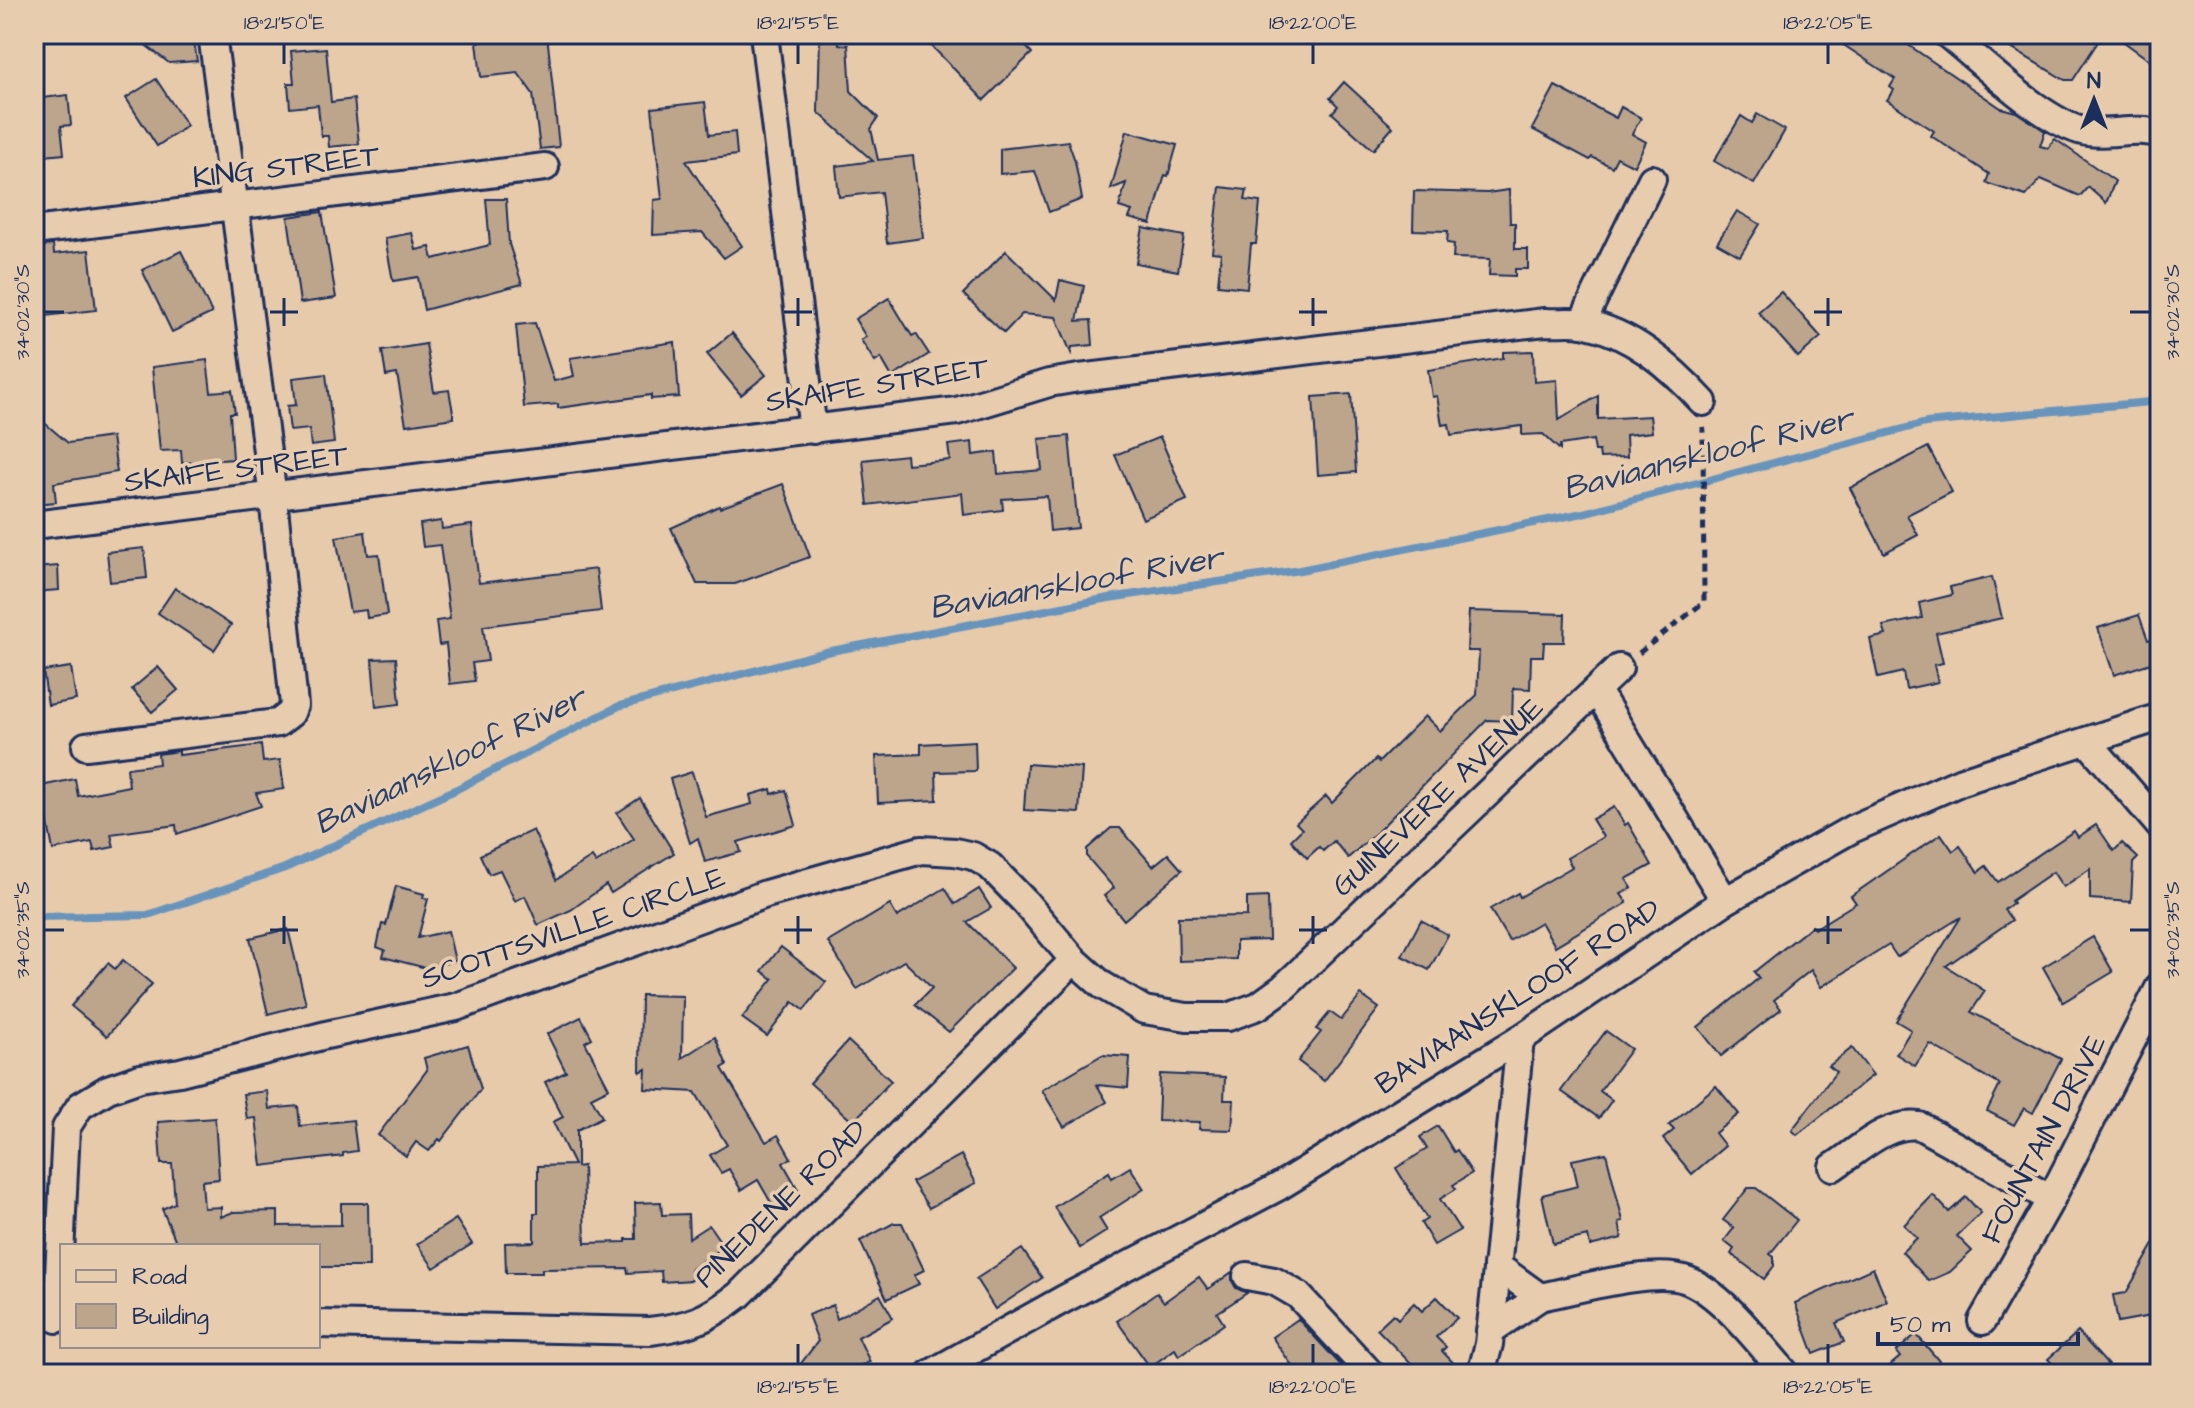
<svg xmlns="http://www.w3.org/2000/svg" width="2194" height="1408" viewBox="0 0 2194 1408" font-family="'Architects Daughter',sans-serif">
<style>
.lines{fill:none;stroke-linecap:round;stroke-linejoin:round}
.stream{stroke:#6794bc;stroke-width:8}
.building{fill:#bda58c;stroke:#1b2f5e;stroke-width:2}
.minor-casing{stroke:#1b2f5e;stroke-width:32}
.path{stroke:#1b2f5e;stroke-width:5;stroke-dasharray:8 6;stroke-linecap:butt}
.minor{stroke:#e7ccae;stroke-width:26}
.ticks{fill:none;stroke:#1b2f5e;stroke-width:3}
.labels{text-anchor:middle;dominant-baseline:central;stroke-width:7;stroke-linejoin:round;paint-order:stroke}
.street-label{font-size:30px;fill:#1b2f5e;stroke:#e7ccae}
.water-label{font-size:32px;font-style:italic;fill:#28406e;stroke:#e7ccae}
.neatline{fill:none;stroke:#1b2f5e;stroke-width:3}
.ticks-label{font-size:20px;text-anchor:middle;fill:#1b2f5e}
</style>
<rect width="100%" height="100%" fill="#e7caa9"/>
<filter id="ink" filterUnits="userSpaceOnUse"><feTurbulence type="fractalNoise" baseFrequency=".0125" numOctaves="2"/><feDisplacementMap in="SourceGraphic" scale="16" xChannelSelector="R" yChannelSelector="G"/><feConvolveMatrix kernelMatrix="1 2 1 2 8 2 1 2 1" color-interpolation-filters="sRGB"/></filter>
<g filter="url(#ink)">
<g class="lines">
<path class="stream" d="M34 917 148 915 285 868 457 789 619 706 826 652 1109 598 1300 570 1583 513 1926 423 2160 401"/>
</g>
<g class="building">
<path d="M131 34H193L197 61 169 63Z"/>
<path d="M505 34H547L559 147 540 149 533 94 518 73 481 77 477 42 505 39Z"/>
<path d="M820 34H838L839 44 848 45 851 91 878 118 871 129 878 160 913 156 923 238 887 243 881 192 839 197 836 166 873 161 818 112Z"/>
<path d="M920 34H1014L1032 53 984 100Z"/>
<path d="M1827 34H1892L2001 108 2016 112 2045 131 2040 146 2048 148 2055 139 2115 181 2106 203 2088 187 2080 196 2041 179 2026 196 1986 183 1989 174 1931 136 1934 131 1887 100 1894 90 1890 87 1895 79Z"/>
<path d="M1987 34H2103L2073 80H2065Z"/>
<path d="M2113 34H2160V68Z"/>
<path d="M326 48 331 102 354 99 359 144 329 147 328 136H321L318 105 290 108 288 83H294L291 51Z"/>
<path d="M156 79 187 126 157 146 126 98Z"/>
<path d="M1344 82 1393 127 1373 150 1332 113 1338 106 1330 98Z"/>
<path d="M1555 86 1616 118 1621 107 1641 118 1632 134 1646 142 1634 166 1617 157 1612 167 1592 157 1590 160 1532 129Z"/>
<path d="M68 95 71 125 61 126 64 154 34 157V99Z"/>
<path d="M705 102 709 135 735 132 737 155 686 161 742 246 724 258 702 232 653 235 654 200 662 199 652 108Z"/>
<path d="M1757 114 1785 130 1754 184 1714 161 1741 116 1752 123Z"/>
<path d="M1127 131 1177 145 1168 176 1165 175 1151 224 1129 218 1132 211 1119 207 1126 183 1111 189Z"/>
<path d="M1068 141 1075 161 1082 199 1049 212 1035 171 1000 174V149Z"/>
<path d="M1220 187 1247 190 1245 200 1260 202 1256 244H1251L1247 288 1218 285 1221 253 1212 252Z"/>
<path d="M1509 190 1510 223H1515V249H1528V269H1515V276L1489 275 1490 259 1453 258 1454 244 1447 243 1448 231 1413 230 1414 191 1487 193Z"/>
<path d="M486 199H506L509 244 522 284 424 310 418 277 393 281 385 238 412 233 416 250 430 247 433 259 490 245Z"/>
<path d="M1737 211 1760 224 1740 256 1717 243Z"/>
<path d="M322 212 336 298 300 303 288 217Z"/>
<path d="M1143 228 1184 236 1178 271 1136 263Z"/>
<path d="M53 245 54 254 89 250 96 310 46 316 41 272 34 273V247Z"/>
<path d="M181 251 212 313 172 332 142 270Z"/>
<path d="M1006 251 1056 300 1060 280 1084 286 1077 321 1091 320 1093 345 1072 347 1071 353 1056 317 1022 314 1004 333 963 294Z"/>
<path d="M1781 292 1821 337 1798 357 1758 312Z"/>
<path d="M889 298 912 336 916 334 929 354 892 377 881 358 875 362 861 340 866 337 855 319Z"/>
<path d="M535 323 554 381 574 376 570 358 675 342 679 397 651 399V395L558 408V404L524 407 516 325Z"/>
<path d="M732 333 766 375 741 395 707 354Z"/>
<path d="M426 344 434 392 449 390 454 418 406 425 397 374 386 376 382 351Z"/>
<path d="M1533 351 1534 382 1557 380 1559 420 1598 396V419L1650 416 1652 432 1626 435 1627 457 1600 458 1599 451H1595L1593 440 1560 445V450L1543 434 1522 435V426L1451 435 1449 424 1442 425 1437 396 1432 397 1428 370 1503 358V352Z"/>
<path d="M207 360 211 392 232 390 235 413H230L233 459 182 463 181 450 160 451 152 367Z"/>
<path d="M326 374 334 443 311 446 309 429 290 431 287 406 296 405 293 378Z"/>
<path d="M1351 394 1356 472 1318 475 1313 397Z"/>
<path d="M34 414 68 443 112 437 117 472 54 483 56 502 34 504Z"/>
<path d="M1069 436 1078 528 1050 531 1047 496 1002 499 1003 510 964 515 962 493 868 505 863 460 906 455 907 464 950 460 948 445 972 442 973 455 996 452 998 474 1042 470 1039 439Z"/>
<path d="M1160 437 1187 500 1143 519 1115 455Z"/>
<path d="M1928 447 1952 492 1907 515 1918 535 1884 553 1850 488Z"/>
<path d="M783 484 810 557 735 584H697L671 528 719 506 720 508Z"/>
<path d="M441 521 442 529 472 525 479 583 596 569 601 611 483 626 488 661 472 663 475 681 450 684 446 644 439 645 436 621 450 619 440 545 423 547 420 524Z"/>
<path d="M365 532 368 555 379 554 387 615 367 618 366 610 350 612 336 537Z"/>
<path d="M144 548 147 578 110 582 107 552Z"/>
<path d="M58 566 59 590 34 592V568Z"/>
<path d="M1992 577 2002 618 1936 633 1943 663 1934 665 1938 682 1906 689 1903 672 1878 678 1870 639 1886 635 1883 626 1922 618 1919 603 1952 595 1950 587Z"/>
<path d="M175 588 231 625 214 650 158 613Z"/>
<path d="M1469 611 1565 614 1564 642H1544L1543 656H1531L1530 689 1513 688 1512 721 1487 720 1376 833 1348 858 1334 841 1323 851 1319 847 1307 858 1291 840 1302 829 1296 823 1326 796 1332 803 1376 759 1379 762 1425 716 1440 731 1477 695 1479 651H1467Z"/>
<path d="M2139 615 2148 640 2160 636V660L2114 675 2098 628Z"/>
<path d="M396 658 400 704 376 707 372 659Z"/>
<path d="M71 667 76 700 48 705 43 671Z"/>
<path d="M158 667 178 690 152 712 132 689Z"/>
<path d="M975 741 976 771 936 772 937 800 878 803 876 756 921 754V744Z"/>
<path d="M261 745 263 762 280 760 284 789 256 793 261 806 177 834 176 825 111 834 114 847 94 851 92 842 53 850 41 786 75 779 78 796 129 786 127 768 159 764 158 754 179 751V755Z"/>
<path d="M1027 764 1082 768 1079 813 1024 810Z"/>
<path d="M692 772 706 817 752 804 750 795 771 789 772 794 786 790 796 825 738 842 741 852 705 862 698 838 690 843 670 779Z"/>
<path d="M640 798 674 853 611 893 606 885 571 910 538 925 525 896 515 901 500 870 489 874 480 855 533 830 556 880 592 857 596 863 634 839 617 813Z"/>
<path d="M1614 807 1625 825 1628 823 1652 865 1626 879 1632 888 1621 894 1627 903 1555 946 1541 922 1509 941 1490 909 1518 893 1520 897 1572 867 1567 858 1603 837 1592 819Z"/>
<path d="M2096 825 2114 851 2122 843 2138 858 2133 863 2131 902 2090 899V869L2063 887 2053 872 2011 901 2013 903 2004 910 2012 920 1946 966 1985 991 1971 1012 2061 1059 2033 1113 2024 1108 2014 1125 1987 1111 2000 1085 1930 1044 1915 1066 1896 1054 1911 1030 1896 1021 1961 917 1897 957 1889 945 1821 987 1811 970 1774 1000 1781 1009 1721 1056 1698 1027 1759 978 1754 972 1812 926 1814 929 1856 903 1851 896 1941 834 1953 851 1960 846 1978 872 1986 866 1998 882 2074 831 2078 837Z"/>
<path d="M1111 828H1120L1153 866 1168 854 1182 870 1124 920 1104 896 1114 888 1087 857V849Z"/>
<path d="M396 886 424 894 423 898 428 899 418 938 448 931 455 961 426 968 383 957 385 950 377 947 382 924 386 925Z"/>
<path d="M945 888 955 904 979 889 991 908 967 922 1013 968 949 1032 915 1005 932 988 904 961 857 989 828 942 890 905 897 917Z"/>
<path d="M1268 897 1269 940 1236 941V959L1179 961 1178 917 1247 916V898Z"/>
<path d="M1421 920 1448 935 1429 970 1402 956Z"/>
<path d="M288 929 306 1004 268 1014 250 938Z"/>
<path d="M2093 937 2113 972 2063 1002 2043 967Z"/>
<path d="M781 947 826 982 804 1010 793 1002 767 1036 742 1018 773 979 762 971Z"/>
<path d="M123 960 152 984 107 1036 71 1006 108 963 115 969Z"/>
<path d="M641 995 683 996 682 1058 715 1037 727 1065 722 1068 766 1142 778 1135 791 1158 783 1163 800 1193 774 1208 758 1180 741 1190 729 1169 721 1173 710 1155 727 1145 695 1092 645 1089 646 1069 640 1072Z"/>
<path d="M1361 995 1379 1008 1324 1081 1298 1061 1321 1032 1316 1029 1330 1012 1341 1020Z"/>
<path d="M581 1017 592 1038 585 1042 609 1088 591 1097 602 1117 577 1130V1167L583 1166 585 1243 626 1242V1239H636L635 1203 661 1202 662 1215 688 1214 689 1238 709 1225 724 1247 691 1269 692 1280 662 1282 661 1271 628 1273 627 1268 542 1269V1273H506L505 1243 534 1242V1213H538V1166L574 1165 553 1122 563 1117 545 1082 566 1072 547 1034Z"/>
<path d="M1606 1031 1631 1049 1600 1091 1612 1100 1599 1118 1561 1091Z"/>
<path d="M848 1041 891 1081 853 1122 810 1083Z"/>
<path d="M468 1045 481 1089 441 1141 439 1139 429 1151 416 1142 406 1156 378 1135 427 1070 424 1058Z"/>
<path d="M1852 1048 1873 1075 1797 1135 1792 1130 1836 1072 1829 1066Z"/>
<path d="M1102 1055 1130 1057 1128 1088 1097 1085 1107 1102 1064 1127 1042 1090Z"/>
<path d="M1160 1074 1225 1077 1224 1100H1234L1232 1130 1199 1129 1200 1122 1158 1121Z"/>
<path d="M1716 1086 1739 1114 1715 1133 1725 1146 1692 1174 1663 1139 1674 1130 1669 1125Z"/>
<path d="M267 1091 269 1109 298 1106 300 1126 353 1120 357 1151 343 1153V1156L262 1166 256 1118 247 1119 243 1094Z"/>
<path d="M215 1118 219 1179 202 1181 204 1208 221 1207V1217L233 1212 278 1211V1226L341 1225V1203H368L369 1267H318V1246H178L162 1209 175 1203 172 1164H161L158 1122Z"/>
<path d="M1438 1126 1454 1152 1457 1150 1472 1173 1453 1185 1456 1189 1440 1199 1460 1230 1434 1245 1421 1223 1427 1219 1396 1168 1427 1149 1420 1137Z"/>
<path d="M1606 1153 1623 1221 1619 1222 1622 1238 1590 1246 1588 1236 1553 1244 1542 1195 1578 1186 1572 1160Z"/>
<path d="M961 1155 976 1183 929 1208 912 1182Z"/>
<path d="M1130 1167 1144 1189 1099 1218 1107 1231 1080 1248 1054 1207 1109 1172 1112 1178Z"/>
<path d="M1748 1188H1756L1797 1220 1770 1254 1774 1257V1266L1764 1279 1731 1254 1734 1249 1724 1241 1734 1228 1723 1220Z"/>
<path d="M1933 1195 1949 1212 1966 1197 1981 1213 1957 1236 1972 1251 1950 1272 1929 1281 1902 1252 1917 1238 1904 1225Z"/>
<path d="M456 1219 472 1244 434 1268 417 1244Z"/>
<path d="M894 1223H902L924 1270 914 1275 919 1284 887 1299 860 1241Z"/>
<path d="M2160 1234V1298L2150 1316 2118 1322 2113 1295 2126 1293Z"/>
<path d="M1022 1249 1042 1278 995 1309 976 1279Z"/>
<path d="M1873 1268 1887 1301 1836 1323 1844 1342 1814 1354 1795 1303Z"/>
<path d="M1232 1272V1281L1236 1288 1247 1293 1217 1313 1224 1324 1179 1356 1175 1349 1150 1367 1117 1321 1157 1293 1164 1302 1199 1277 1208 1289Z"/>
<path d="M880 1295 893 1318 858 1337 870 1362 838 1374H793L818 1341 808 1315 833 1305 837 1319Z"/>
<path d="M1437 1297 1457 1318 1436 1337 1446 1347 1442 1351 1464 1374H1421L1377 1329 1393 1314 1398 1319 1414 1303 1422 1311Z"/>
<path d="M1298 1319 1349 1374H1298L1272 1337Z"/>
<path d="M2078 1332 2116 1374H2061L2048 1359Z"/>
<path d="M1916 1334 1950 1374H1880L1900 1357 1896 1352Z"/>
</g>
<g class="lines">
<g class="minor-casing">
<g id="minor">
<path d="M764 34 813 430"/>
<path d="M1947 34C1982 62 2038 117 2079 130 2105 138 2134 125 2160 134"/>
<path d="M34 231 545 167"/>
<path d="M1582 323 1652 179"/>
<path d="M34 525 957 411 1049 383 1079 378 1545 322C1557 323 1571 321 1583 323 1632 333 1670 366 1703 402"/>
<path d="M1597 691 1725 901"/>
<path d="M2087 741 2160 826"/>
<path d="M86 746 278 723 291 713 294 705 273 497 212 34"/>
<path d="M1833 1167C1859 1150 1887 1121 1920 1126L2051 1199"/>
<path d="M1497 1266 1540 1297C1576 1290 1654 1267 1687 1280 1723 1294 1760 1345 1786 1374"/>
<path d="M1247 1276 1274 1281 1298 1295 1371 1374"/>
<path d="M57 1319 66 1128 80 1106 108 1089 140 1078 180 1072 326 1035 456 1007 766 894 921 850 955 852 973 856 990 866 1025 902 1074 960 1102 985 1144 1010 1187 1017H1228L1258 1006 1283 988 1619 668"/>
<path d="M1982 1321 2051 1199 2160 986"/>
<path d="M318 1324 650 1331C691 1326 706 1320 739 1295L1074 960"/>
<path d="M1490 1331 1540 1297"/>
<path d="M930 1374 1064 1299 1278 1187 1520 1039 1725 901 1852 829 1962 781 2160 717"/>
<path d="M1481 1374 1489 1344 1495 1289 1520 1039"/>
</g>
</g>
<path class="path" d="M1639 653 1704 602 1703 427"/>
<use href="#minor" class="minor"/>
</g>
</g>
<path class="ticks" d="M284 44V64M798 44V64M1313 44V64M1828 44V64M284 298V326M798 298V326M1313 298V326M1828 298V326M44 312H64M270 312H298M784 312H812M1299 312H1327M1814 312H1842M2130 312H2150M284 916V944M798 916V944M1313 916V944M1828 916V944M44 930H64M270 930H298M784 930H812M1299 930H1327M1814 930H1842M2130 930H2150M798 1344V1364M1313 1344V1364M1828 1344V1364"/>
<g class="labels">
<g class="street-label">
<text transform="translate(286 167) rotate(-7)">KING STREET</text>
<text transform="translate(877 385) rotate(-9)">SKAIFE STREET</text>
<text transform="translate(236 469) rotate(-7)">SKAIFE STREET</text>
<text transform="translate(1438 797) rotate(-43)">GUINEVERE AVENUE</text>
<text transform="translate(573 928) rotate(-19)">SCOTTSVILLE CIRCLE</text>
<text transform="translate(1518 997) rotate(-33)">BAVIAANSKLOOF ROAD</text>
<text transform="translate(2044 1139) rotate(-62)">FOUNTAIN DRIVE</text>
<text transform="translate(781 1204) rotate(-44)">PINEDENE ROAD</text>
</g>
<g class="water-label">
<text transform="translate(1708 454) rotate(-14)">Baviaanskloof River</text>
<text transform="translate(1076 583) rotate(-10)">Baviaanskloof River</text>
<text transform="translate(450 761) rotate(-26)">Baviaanskloof River</text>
</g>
</g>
<rect width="2194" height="1408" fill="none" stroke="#e7ccae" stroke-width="88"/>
<rect x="60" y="1244" width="260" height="104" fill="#e7ccae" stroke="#958d8e" stroke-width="2"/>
<rect x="76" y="1270" width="40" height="12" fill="#e7ccae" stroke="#958d8e" stroke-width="2"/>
<text x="132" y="1284" font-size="24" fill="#1b2f5e">Road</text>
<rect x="76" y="1304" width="40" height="24" fill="#bda58c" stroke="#958d8e" stroke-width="2"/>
<text x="132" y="1324" font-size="24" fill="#1b2f5e">Building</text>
<g transform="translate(2094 100)" stroke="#e7ccae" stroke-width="6" paint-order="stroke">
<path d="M0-6L14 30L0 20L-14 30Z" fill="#1b2f5e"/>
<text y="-12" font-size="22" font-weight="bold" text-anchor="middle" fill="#1b2f5e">N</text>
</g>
<path d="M1878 1332v12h200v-12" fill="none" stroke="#1b2f5e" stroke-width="4"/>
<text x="1890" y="1332" font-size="24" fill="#1b2f5e" stroke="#e7ccae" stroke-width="6" paint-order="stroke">50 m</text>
<rect x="44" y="44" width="2106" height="1320" class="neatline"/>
<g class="ticks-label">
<text x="284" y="29">18°21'50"E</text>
<text x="798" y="29">18°21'55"E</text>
<text x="1313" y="29">18°22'00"E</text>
<text x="1828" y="29">18°22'05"E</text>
<text transform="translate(22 312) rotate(-90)" y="7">34°02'30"S</text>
<text transform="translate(2172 312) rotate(-90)" y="7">34°02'30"S</text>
<text transform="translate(22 930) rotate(-90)" y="7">34°02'35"S</text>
<text transform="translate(2172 930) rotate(-90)" y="7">34°02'35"S</text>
<text x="798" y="1393">18°21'55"E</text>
<text x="1313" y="1393">18°22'00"E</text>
<text x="1828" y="1393">18°22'05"E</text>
</g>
</svg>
